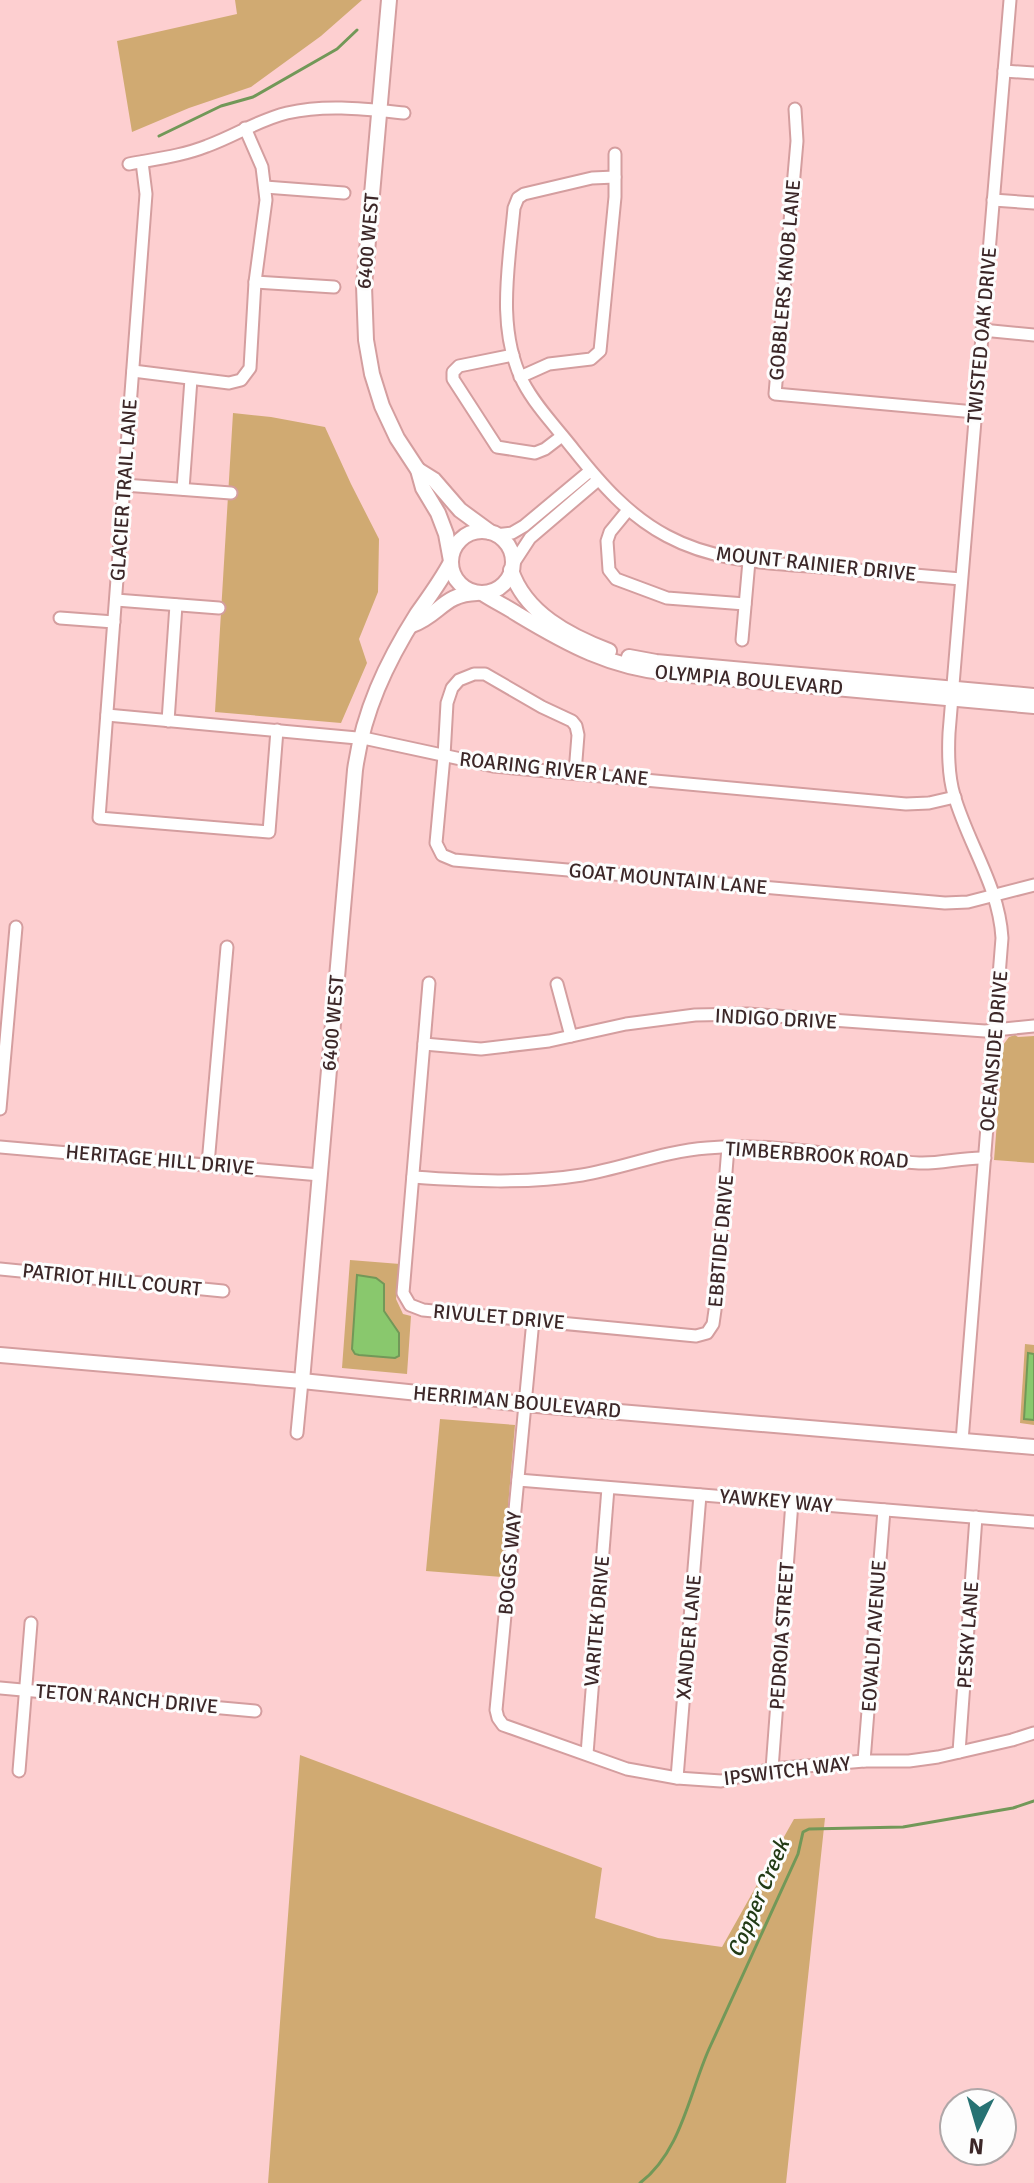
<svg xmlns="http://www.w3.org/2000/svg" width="1034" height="2183" viewBox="0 0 1034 2183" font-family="Signika,sans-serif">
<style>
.green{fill:#d0aa72}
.water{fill:#89c86d;stroke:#729858;stroke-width:2}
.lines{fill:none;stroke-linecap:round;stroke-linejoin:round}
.stream{stroke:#729858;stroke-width:3}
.street-casing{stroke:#d49e9f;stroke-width:15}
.secondary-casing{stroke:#d49e9f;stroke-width:18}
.street{stroke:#fff;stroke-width:11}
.secondary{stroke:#fff;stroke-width:14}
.labels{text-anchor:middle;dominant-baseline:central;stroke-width:6;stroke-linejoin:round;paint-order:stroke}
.street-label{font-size:20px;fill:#3c2728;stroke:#fdfdfd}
.water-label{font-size:22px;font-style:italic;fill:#223b16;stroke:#fdfdfd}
</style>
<rect width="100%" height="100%" fill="#fdcfd0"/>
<g class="green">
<path d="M235 0H362L321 36 251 87 189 108 132 132 117 41 237 14Z"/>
<path d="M233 413 271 417 325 427 351 484 379 539 378 592 359 639 367 663 341 723 215 712Z"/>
<path d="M1015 1035 1018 1037 1034 1036V1163L994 1160 1003 1045 1009 1037Z"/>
<path d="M350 1260 400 1264 396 1299 403 1314 411 1316 407 1374 342 1368Z"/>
<path d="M1025 1344 1034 1345V1425L1020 1423Z"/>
<path d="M440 1419 515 1425 502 1577 426 1571Z"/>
<path d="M300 1755 602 1868 595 1918 658 1938 722 1947 794 1819 825 1818 786 2183H268Z"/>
</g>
<g class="water">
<path d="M357 1275 376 1278 384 1284V1311L399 1333V1356L395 1358 359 1355 355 1354 352 1349Z"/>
<path d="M1028 1353 1034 1354V1420L1024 1419Z"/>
</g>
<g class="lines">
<g class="stream">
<path d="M159 136 221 106 253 97 337 49 357 30"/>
<path d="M640 2183C681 2152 689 2094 709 2049 738 1984 769 1919 798 1854L803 1832 809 1829 903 1827 1013 1808 1034 1801"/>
</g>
<g class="street-casing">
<g id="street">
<path d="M1004 71 1034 73"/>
<path d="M795 109 797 141 775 394 975 412"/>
<path d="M142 162 146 194 99 818 269 832 277 730"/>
<path d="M129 164C155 159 182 156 207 146 235 136 258 120 287 113 326 104 365 109 404 113"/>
<path d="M615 177 592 178 524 194 518 198 514 208C509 264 496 329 523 382 536 407 557 428 574 450 601 484 629 516 667 536 715 562 769 563 822 567 868 571 915 575 961 579"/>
<path d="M265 187 344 193"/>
<path d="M993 200 1034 203"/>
<path d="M255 282 334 287"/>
<path d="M982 330 1034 335"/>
<path d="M513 355 459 366 453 372V379L497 447 535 453 545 449 562 436"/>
<path d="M133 371 229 383 241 380 250 368 255 282 266 200 262 167 245 128"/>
<path d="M520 377 549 364 591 359 600 351 615 197V154"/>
<path d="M124 485 231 493"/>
<path d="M183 489 191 379"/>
<path d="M628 510 610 532 607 541 609 570 616 579 667 598 745 604"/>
<path d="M495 535 512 533 524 526 590 471"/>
<path d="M513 564 530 538 598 480"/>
<path d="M116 600 219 608"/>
<path d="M60 618 114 622"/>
<path d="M742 640 749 561"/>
<path d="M107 715 368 739 493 766 906 804 929 803 955 797"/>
<path d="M168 721 176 605"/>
<path d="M575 773 578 735 576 726 572 721 542 707 485 674H474L459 680 452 688 447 703 444 756 436 843 442 855 454 860 945 903 968 902 1034 885"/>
<path d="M429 983 403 1293 410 1305 423 1310 696 1336 707 1333 713 1324 715 1310 728 1147"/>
<path d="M557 984 571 1036"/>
<path d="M424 1044 481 1049 549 1041 626 1024 695 1015 748 1014 985 1031 1034 1026"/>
<path d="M0 1109 16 927"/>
<path d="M0 1147 320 1175"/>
<path d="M208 1164 227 947"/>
<path d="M413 1177C470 1181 526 1184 582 1175 624 1168 664 1151 707 1148 777 1142 849 1159 919 1163 941 1164 963 1157 985 1158"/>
<path d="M0 1269 223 1291"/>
<path d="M533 1320 496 1710 498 1718 503 1725 627 1769 677 1778 721 1781 772 1769 864 1761H909L938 1757 1012 1740 1034 1733"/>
<path d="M297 1433 302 1381"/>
<path d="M962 1441 1002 938C999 886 968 844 954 795 948 775 948 754 949 733L1010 0"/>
<path d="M518 1480 1034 1522"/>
<path d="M0 1688 255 1711"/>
<path d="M959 1752 976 1517"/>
<path d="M587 1754 608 1488"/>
<path d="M864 1761 884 1510"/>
<path d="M772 1769 792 1502"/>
<path d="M19 1771 31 1623"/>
<path d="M677 1778 700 1495"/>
</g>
</g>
<g class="secondary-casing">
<g id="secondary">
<path d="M389 0 364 286 366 340 372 374 382 406 397 438 418 470 423 488 438 513 446 534 451 561"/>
<path d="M418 470 434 480 460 510 490 532"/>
<circle cx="482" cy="562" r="31"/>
<path d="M511 570C525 613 569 636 609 651"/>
<path d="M482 593C494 601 507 607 519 615 569 645 610 667 668 673L1034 706"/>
<path d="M412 625C440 615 443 594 477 593"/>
<path d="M629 657 656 662 1034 696"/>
<path d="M0 1355 302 1381 525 1404 1034 1447"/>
<path d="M302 1381 355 770C363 712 386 663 417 614 429 597 441 581 451 562"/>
</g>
</g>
<use href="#street" class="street"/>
<use href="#secondary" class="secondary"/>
</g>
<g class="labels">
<g class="street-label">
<text transform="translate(368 241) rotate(-85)">6400 WEST</text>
<text transform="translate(785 280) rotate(-85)">GOBBLERS KNOB LANE</text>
<text transform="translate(982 335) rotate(-85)">TWISTED OAK DRIVE</text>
<text transform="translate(124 490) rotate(-86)">GLACIER TRAIL LANE</text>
<text transform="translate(816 564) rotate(6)">MOUNT RAINIER DRIVE</text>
<text transform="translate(749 680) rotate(5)">OLYMPIA BOULEVARD</text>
<text transform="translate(554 769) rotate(6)">ROARING RIVER LANE</text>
<text transform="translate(668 879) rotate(5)">GOAT MOUNTAIN LANE</text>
<text transform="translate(776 1019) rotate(3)">INDIGO DRIVE</text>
<text transform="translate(333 1023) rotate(-85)">6400 WEST</text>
<text transform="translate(994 1051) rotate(-85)">OCEANSIDE DRIVE</text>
<text transform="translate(817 1155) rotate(4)">TIMBERBROOK ROAD</text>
<text transform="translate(160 1160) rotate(5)">HERITAGE HILL DRIVE</text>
<text transform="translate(721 1241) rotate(-85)">EBBTIDE DRIVE</text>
<text transform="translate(112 1280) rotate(6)">PATRIOT HILL COURT</text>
<text transform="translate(499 1317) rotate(5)">RIVULET DRIVE</text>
<text transform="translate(517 1402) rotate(5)">HERRIMAN BOULEVARD</text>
<text transform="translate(776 1501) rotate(5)">YAWKEY WAY</text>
<text transform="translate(510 1563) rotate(-85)">BOGGS WAY</text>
<text transform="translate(597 1621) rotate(-85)">VARITEK DRIVE</text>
<text transform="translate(968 1635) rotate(-86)">PESKY LANE</text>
<text transform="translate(782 1636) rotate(-86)">PEDROIA STREET</text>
<text transform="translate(874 1636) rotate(-86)">EOVALDI AVENUE</text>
<text transform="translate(689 1637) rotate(-85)">XANDER LANE</text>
<text transform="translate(127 1699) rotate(5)">TETON RANCH DRIVE</text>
<text transform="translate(787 1771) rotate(-7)">IPSWITCH WAY</text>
</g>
<g class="water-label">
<text transform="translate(758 1898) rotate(-67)">Copper Creek</text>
</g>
</g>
<g transform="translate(978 2127) rotate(185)"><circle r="38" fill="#fdfdfd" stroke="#b0a7a8" stroke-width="2"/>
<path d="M0-6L14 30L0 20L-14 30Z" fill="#277273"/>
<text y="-12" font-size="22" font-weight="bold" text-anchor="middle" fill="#3c2728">N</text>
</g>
</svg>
